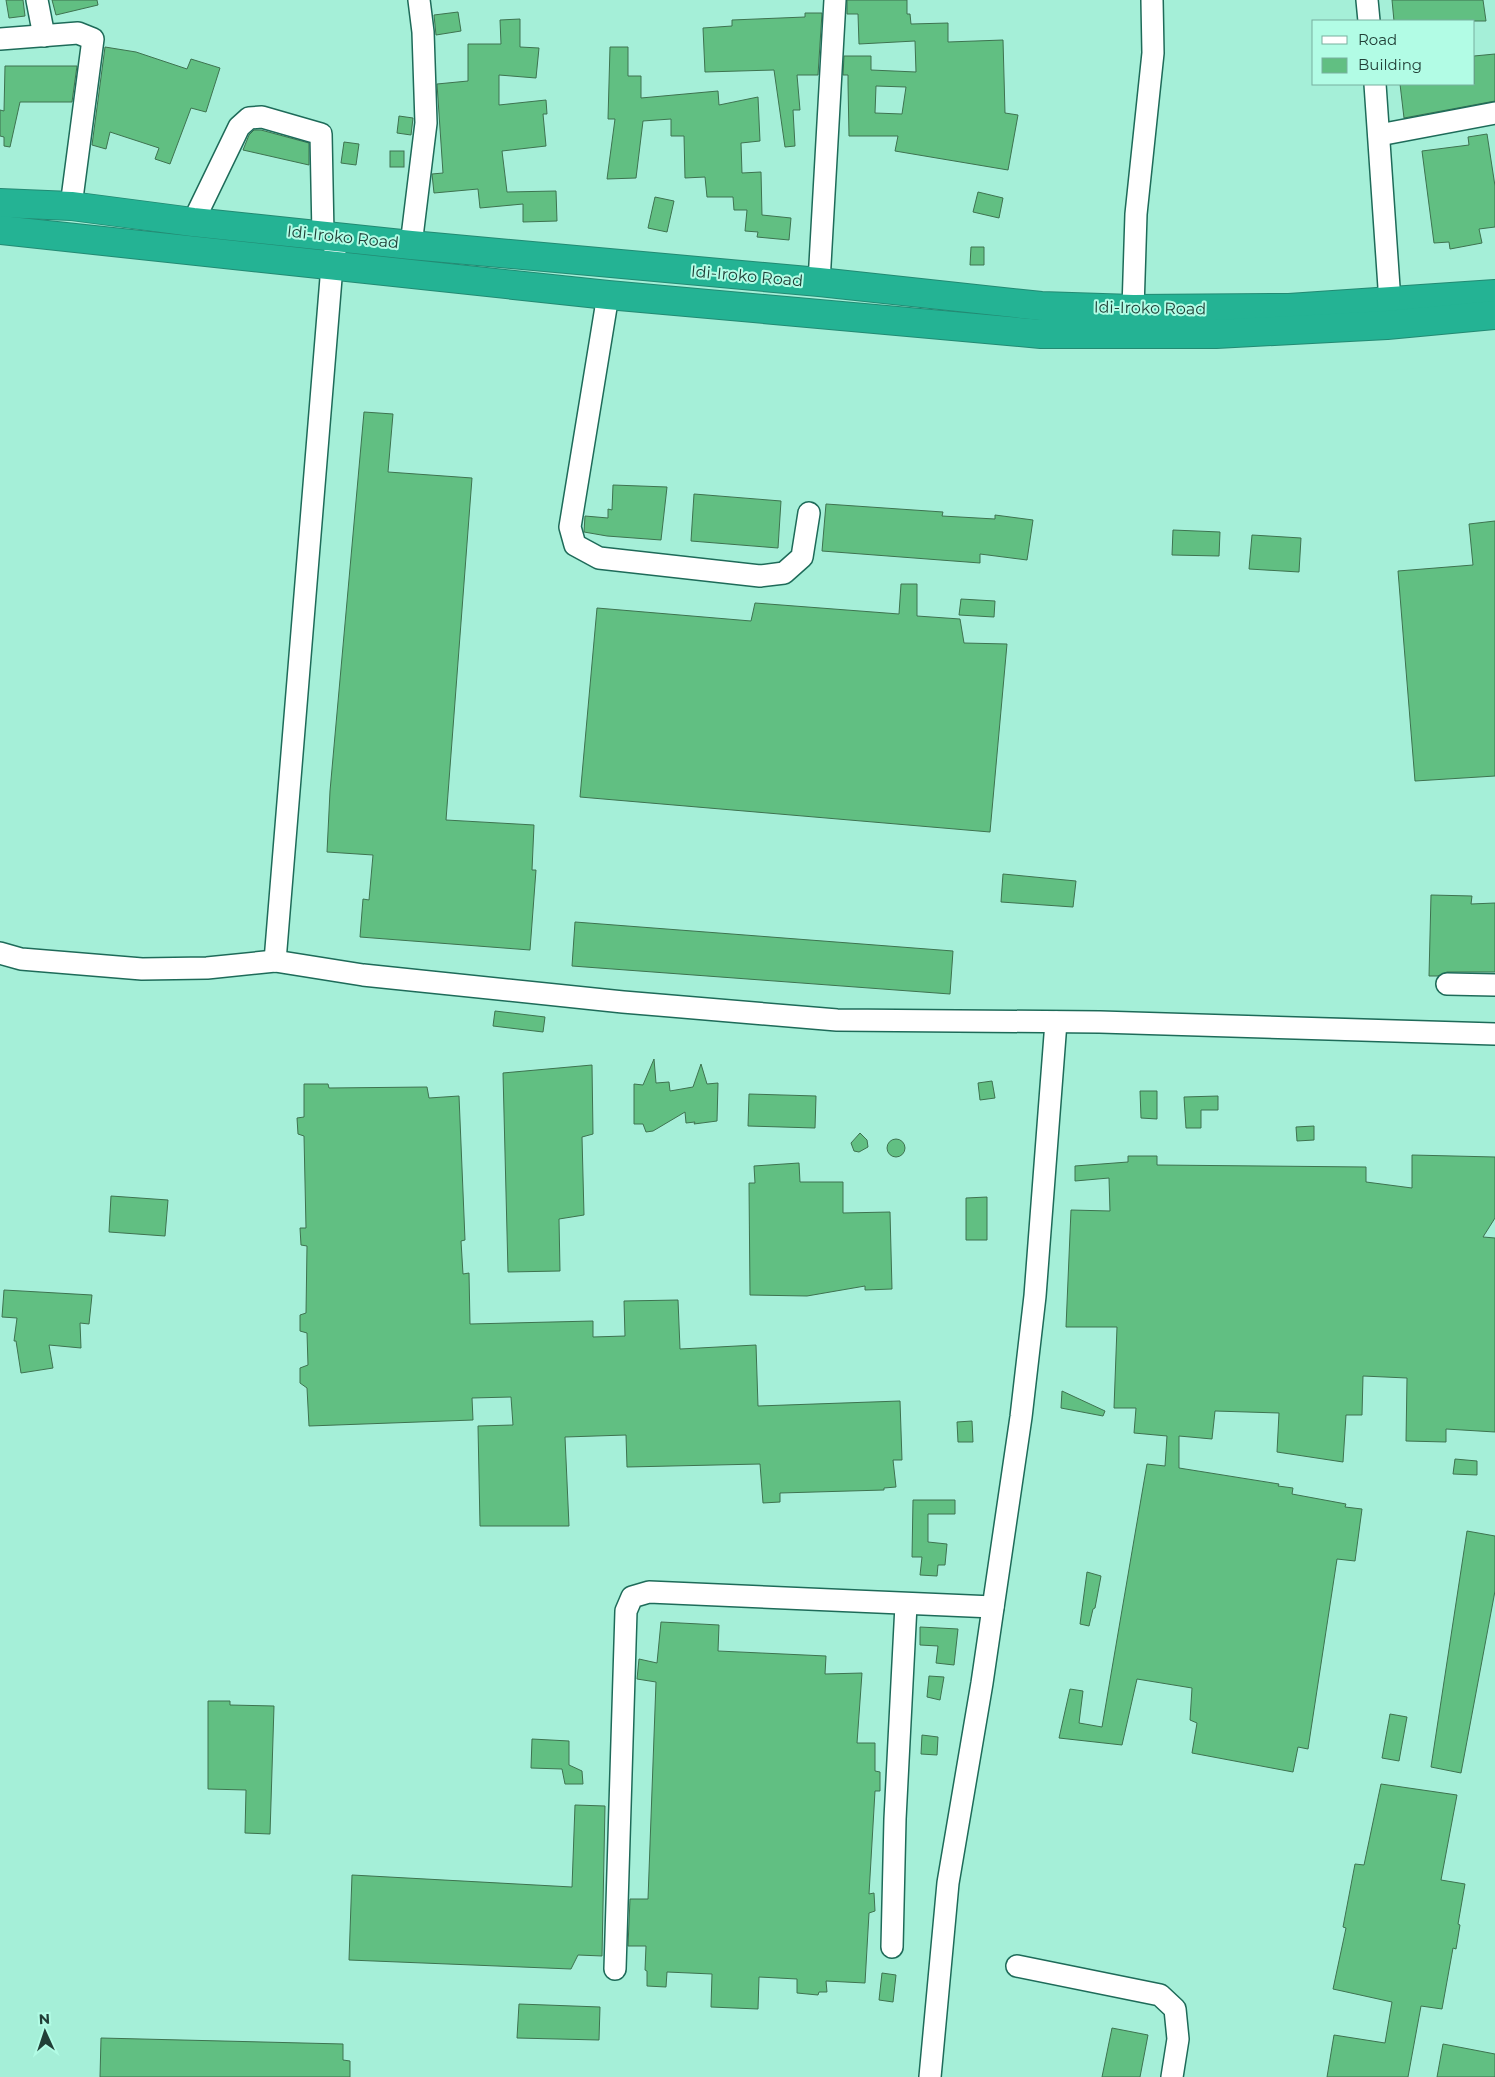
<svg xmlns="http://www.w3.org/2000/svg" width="1495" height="2077" viewBox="0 0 1495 2077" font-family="Montserrat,sans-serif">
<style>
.building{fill:#61bf82;stroke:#3e7350;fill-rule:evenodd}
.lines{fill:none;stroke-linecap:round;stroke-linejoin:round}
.minor-casing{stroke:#1e6b59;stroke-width:24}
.highway-casing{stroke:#238a73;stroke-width:30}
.minor{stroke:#fff;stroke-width:21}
.highway{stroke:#24b394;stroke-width:28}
.labels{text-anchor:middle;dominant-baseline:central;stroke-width:4;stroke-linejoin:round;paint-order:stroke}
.street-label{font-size:16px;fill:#213f37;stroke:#b2fce5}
</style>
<rect width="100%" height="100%" fill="#a5efd8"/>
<g class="building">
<path d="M6 0H23L25 16 9 18Z"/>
<path d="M52 0H97L98 5 56 15Z"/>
<path d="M847 0H907V14H910L911 24 948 23V42L1003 40 1005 113 1018 115 1008 170 895 151 898 136H849L848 83V75H843L844 56H871V70L916 72 915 41 859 44 858 14H847ZM876 86 906 87 902 114 875 113Z"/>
<path d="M1392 0H1483L1486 21H1394Z"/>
<path d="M458 12 461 31 436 35 434 15Z"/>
<path d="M805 13H822L818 75H797L800 110H793L795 146 785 147 774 70 705 72 703 28 732 26V20L805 17Z"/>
<path d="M520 19V47L539 48 536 78 499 75V105L546 100 547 114H543L546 146 502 151 507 192 556 191 557 221 523 222V204L480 208 478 189 434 193 432 174 443 173 437 84 468 81V44H501L500 20Z"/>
<path d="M105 47 136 52 187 69 191 59 220 68 206 112 191 108 170 164 155 159 159 148 110 132 106 149 92 145Z"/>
<path d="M610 47H628V76H641V98L718 91 719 105 758 97 760 141 741 143 742 173 761 172 762 215 791 218 789 240 757 237 758 232 745 231 747 210H734L733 197H707L705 177 685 178 684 136H671V119L643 121 636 178 607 179 615 119H608Z"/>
<path d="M1495 54V101L1404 118 1400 84H1474V56Z"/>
<path d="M5 66H77L72 102H20L10 147 4 146V137L0 136V110L4 111Z"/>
<path d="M399 116 413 118 411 135 397 133Z"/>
<path d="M254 130H261L309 143V165L243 150 249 135Z"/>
<path d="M1487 134 1495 186V227L1479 229 1482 243 1450 249 1449 242 1434 243 1422 151 1469 145 1468 137Z"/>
<path d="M344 142 359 144 356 165 341 163Z"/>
<rect x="390" y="151" width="14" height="16"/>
<path d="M978 192 1003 198 999 218 973 212Z"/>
<path d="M655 197 674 201 667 232 648 228Z"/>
<path d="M971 247H984V265H970Z"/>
<path d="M364 412 393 414 388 472 472 478 446 820 534 825 532 870H536L530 950 360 937 363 899 369 900 373 855 327 852 330 791Z"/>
<path d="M613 485 667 487 661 540 607 536 584 532 585 516 608 518V509L612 510Z"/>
<path d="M694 494 781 501 778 548 691 541Z"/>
<path d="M826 504 943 512 942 516 995 519V515L1033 520 1027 560 980 554V563L822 551Z"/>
<path d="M1495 521V776L1415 781 1398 571 1473 565 1469 524Z"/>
<path d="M1173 530 1220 532 1219 556 1172 555Z"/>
<path d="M1252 535 1301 538 1299 572 1249 569Z"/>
<path d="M901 584H917V616L960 619 964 643 1007 644 990 832 580 797 597 608 751 621 755 603 899 614Z"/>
<path d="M961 599 995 601 994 617 959 615Z"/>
<path d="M1003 874 1076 881 1073 907 1001 902Z"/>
<path d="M1431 895 1472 896 1471 904 1495 903V972H1447L1438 976H1429Z"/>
<path d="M575 922 953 951 950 994 572 966Z"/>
<path d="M495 1011 545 1017 543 1032 493 1026Z"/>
<path d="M654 1059 656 1083 669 1082 670 1091 693 1087 701 1064 707 1084 718 1083 717 1121 694 1124 695 1122 686 1123 685 1112 653 1131 646 1132 643 1124H634V1084L643 1085Z"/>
<path d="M592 1065 593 1134 582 1137 584 1215 559 1219 560 1271 508 1272 503 1073Z"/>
<path d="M992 1081 995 1098 980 1100 978 1083Z"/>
<path d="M304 1084H328L329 1088 427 1087 429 1098 459 1096 465 1240 461 1241 463 1274 469 1273 470 1324 593 1321V1337L625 1336 624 1301 678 1300 680 1349 756 1345 758 1406 900 1401 902 1460H893L896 1487 884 1488V1490L780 1493V1502L763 1503 760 1464 627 1467 626 1435 565 1437 569 1526H480L478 1426 513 1425 511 1397 472 1398 473 1420 309 1426 307 1388 300 1383V1368L308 1365 307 1333 300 1331V1315L306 1313 307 1246 301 1245 300 1228H306L304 1136 298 1134 297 1118 304 1117Z"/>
<path d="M1140 1091H1157V1119L1141 1118Z"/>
<path d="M749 1094 816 1096 815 1128 748 1126Z"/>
<path d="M1218 1096V1110H1201V1128H1186L1184 1097Z"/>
<path d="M1314 1126V1140L1297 1141 1296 1127Z"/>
<path d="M860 1133 867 1140 868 1147 859 1152 854 1151 851 1143Z"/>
<circle cx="896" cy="1148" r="9"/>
<path d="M1412 1155 1495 1157V1218L1483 1237 1495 1238V1432L1446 1429V1442L1406 1441 1407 1378 1363 1376 1362 1415H1346L1343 1462 1277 1452 1279 1413 1215 1411 1212 1439 1179 1436V1468L1279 1484 1278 1486 1293 1488 1292 1494 1346 1504 1345 1507 1362 1509 1355 1561 1337 1559 1308 1749 1298 1747 1293 1772 1192 1753 1197 1723 1190 1720 1192 1688 1137 1679 1122 1745 1059 1738 1070 1689 1083 1691 1079 1723 1102 1727 1147 1464 1165 1466 1167 1436 1134 1433 1136 1408H1114L1117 1327H1066L1071 1210 1110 1211 1109 1178 1075 1181V1166L1128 1162V1156H1157V1165L1366 1167V1182L1412 1188Z"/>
<path d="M799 1163 800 1182H843V1213L890 1212 892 1289 865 1290V1286L807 1296 750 1295 749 1183H755L754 1166Z"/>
<path d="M111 1196 168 1200 165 1236 109 1232Z"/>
<path d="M987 1197V1240H966V1198Z"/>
<path d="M4 1290 92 1295 89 1324 80 1323 81 1348 49 1345 53 1368 21 1373 16 1341H14L17 1318 2 1317Z"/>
<path d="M1062 1391 1105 1411 1103 1416 1061 1408Z"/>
<path d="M972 1421 973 1442H958L957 1422Z"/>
<path d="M1455 1459 1477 1461V1475L1453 1474Z"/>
<path d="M913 1500H955V1514H928V1542L947 1544 945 1565H938L937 1576 920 1575 922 1557H912Z"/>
<path d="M1467 1531 1495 1536V1591L1461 1773 1431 1767Z"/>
<path d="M1087 1572 1101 1576 1095 1608 1093 1609 1089 1626 1080 1624Z"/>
<path d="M661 1622 719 1625 718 1651 826 1656 825 1674 862 1673 857 1743H875V1771L880 1772V1791H875L869 1894 874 1893 875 1911 869 1913 865 1983 826 1981 827 1992H819L818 1995 797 1993V1979L759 1977 758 2009 711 2007 712 1974 667 1972 666 1987 647 1986V1971L645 1970 646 1946H628L630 1899H648L656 1682 637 1679 639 1659 657 1663Z"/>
<path d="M920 1627 958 1629 954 1665 936 1663 938 1646 920 1645Z"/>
<path d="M929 1676 944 1677 940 1700 927 1697Z"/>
<path d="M208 1701H230V1705L274 1706 270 1834 245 1833 246 1790 208 1789Z"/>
<path d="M1390 1714 1407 1717 1399 1761 1382 1758Z"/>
<path d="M922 1735 938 1737 937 1755 921 1754Z"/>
<path d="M532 1739 569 1741V1765L582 1771 583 1784H565L562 1769 531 1768Z"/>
<path d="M1381 1784 1457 1795 1441 1880 1465 1884 1458 1924 1460 1925 1456 1949 1453 1948 1442 2009 1421 2006 1408 2077H1327L1334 2035 1385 2043 1392 2002 1333 1989 1346 1928 1343 1927 1355 1864 1364 1865Z"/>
<path d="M575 1805 605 1806 602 1956 578 1955 571 1969 349 1960 352 1875 572 1887Z"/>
<path d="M882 1973 896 1975 893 2002 879 2000Z"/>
<path d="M519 2004 600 2007 599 2040 517 2038Z"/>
<path d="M1112 2028 1148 2035 1140 2077H1102Z"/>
<path d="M101 2038 343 2044V2060L350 2061V2077H100Z"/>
<path d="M1443 2044 1495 2054V2077H1437Z"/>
</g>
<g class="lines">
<g class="minor-casing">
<g id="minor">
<path d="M37 0 44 36"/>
<path d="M1367 0 1369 21"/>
<path d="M0 39 78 33 93 39 71 206"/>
<path d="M1375 84 1390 302"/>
<path d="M1379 135 1495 113"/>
<path d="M193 222 239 127 249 118 262 117 321 134 323 235"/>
<path d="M411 245 426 123 423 32 419 0"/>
<path d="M819 282 835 0"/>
<path d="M608 295 570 527 575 545 599 558 760 576 784 573 802 557 809 513"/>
<path d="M1133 309 1136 214 1153 53 1152 0"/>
<path d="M0 953 21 959 142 969 207 968 275 961 363 975 623 1002 837 1020 1100 1022 1495 1034"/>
<path d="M275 961 332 266 338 236"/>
<path d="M1447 984 1495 985"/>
<path d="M892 1947 895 1819 906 1605"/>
<path d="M1017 1966 1160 1995 1175 2009 1178 2039 1172 2077"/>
<path d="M615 1969 626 1611 632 1597 649 1592 993 1607"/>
<path d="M930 2077 948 1883 982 1683 1021 1417 1035 1296 1056 1022"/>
</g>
</g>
<g class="highway-casing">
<g id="highway">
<path d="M0 203 71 206 193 222 411 245 819 282 1041 306 1133 309 1289 308 1495 294"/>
<path d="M0 230 608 295 1041 334H1216L1387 325 1495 315"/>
</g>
</g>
<use href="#minor" class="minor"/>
<use href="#highway" class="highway"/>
</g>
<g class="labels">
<g class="street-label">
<text transform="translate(343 237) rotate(6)">Idi-Iroko Road</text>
<text transform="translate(747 276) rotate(5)">Idi-Iroko Road</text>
<text transform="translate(1150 308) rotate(1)">Idi-Iroko Road</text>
</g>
</g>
<rect x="1312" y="20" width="162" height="65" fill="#b2fce5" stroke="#78b09f"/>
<rect x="1322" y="36" width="25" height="8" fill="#ffffff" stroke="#78b09f"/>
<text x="1358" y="45" font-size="15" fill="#213f37">Road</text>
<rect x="1322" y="58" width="25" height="15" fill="#61bf82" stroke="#78b09f"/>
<text x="1358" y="70" font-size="15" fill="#213f37">Building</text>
<g transform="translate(45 2032) rotate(357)" stroke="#b2fce5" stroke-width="4" paint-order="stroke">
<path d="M0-4L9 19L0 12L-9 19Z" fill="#213f37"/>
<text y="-8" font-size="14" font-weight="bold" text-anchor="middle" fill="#213f37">N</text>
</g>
</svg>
